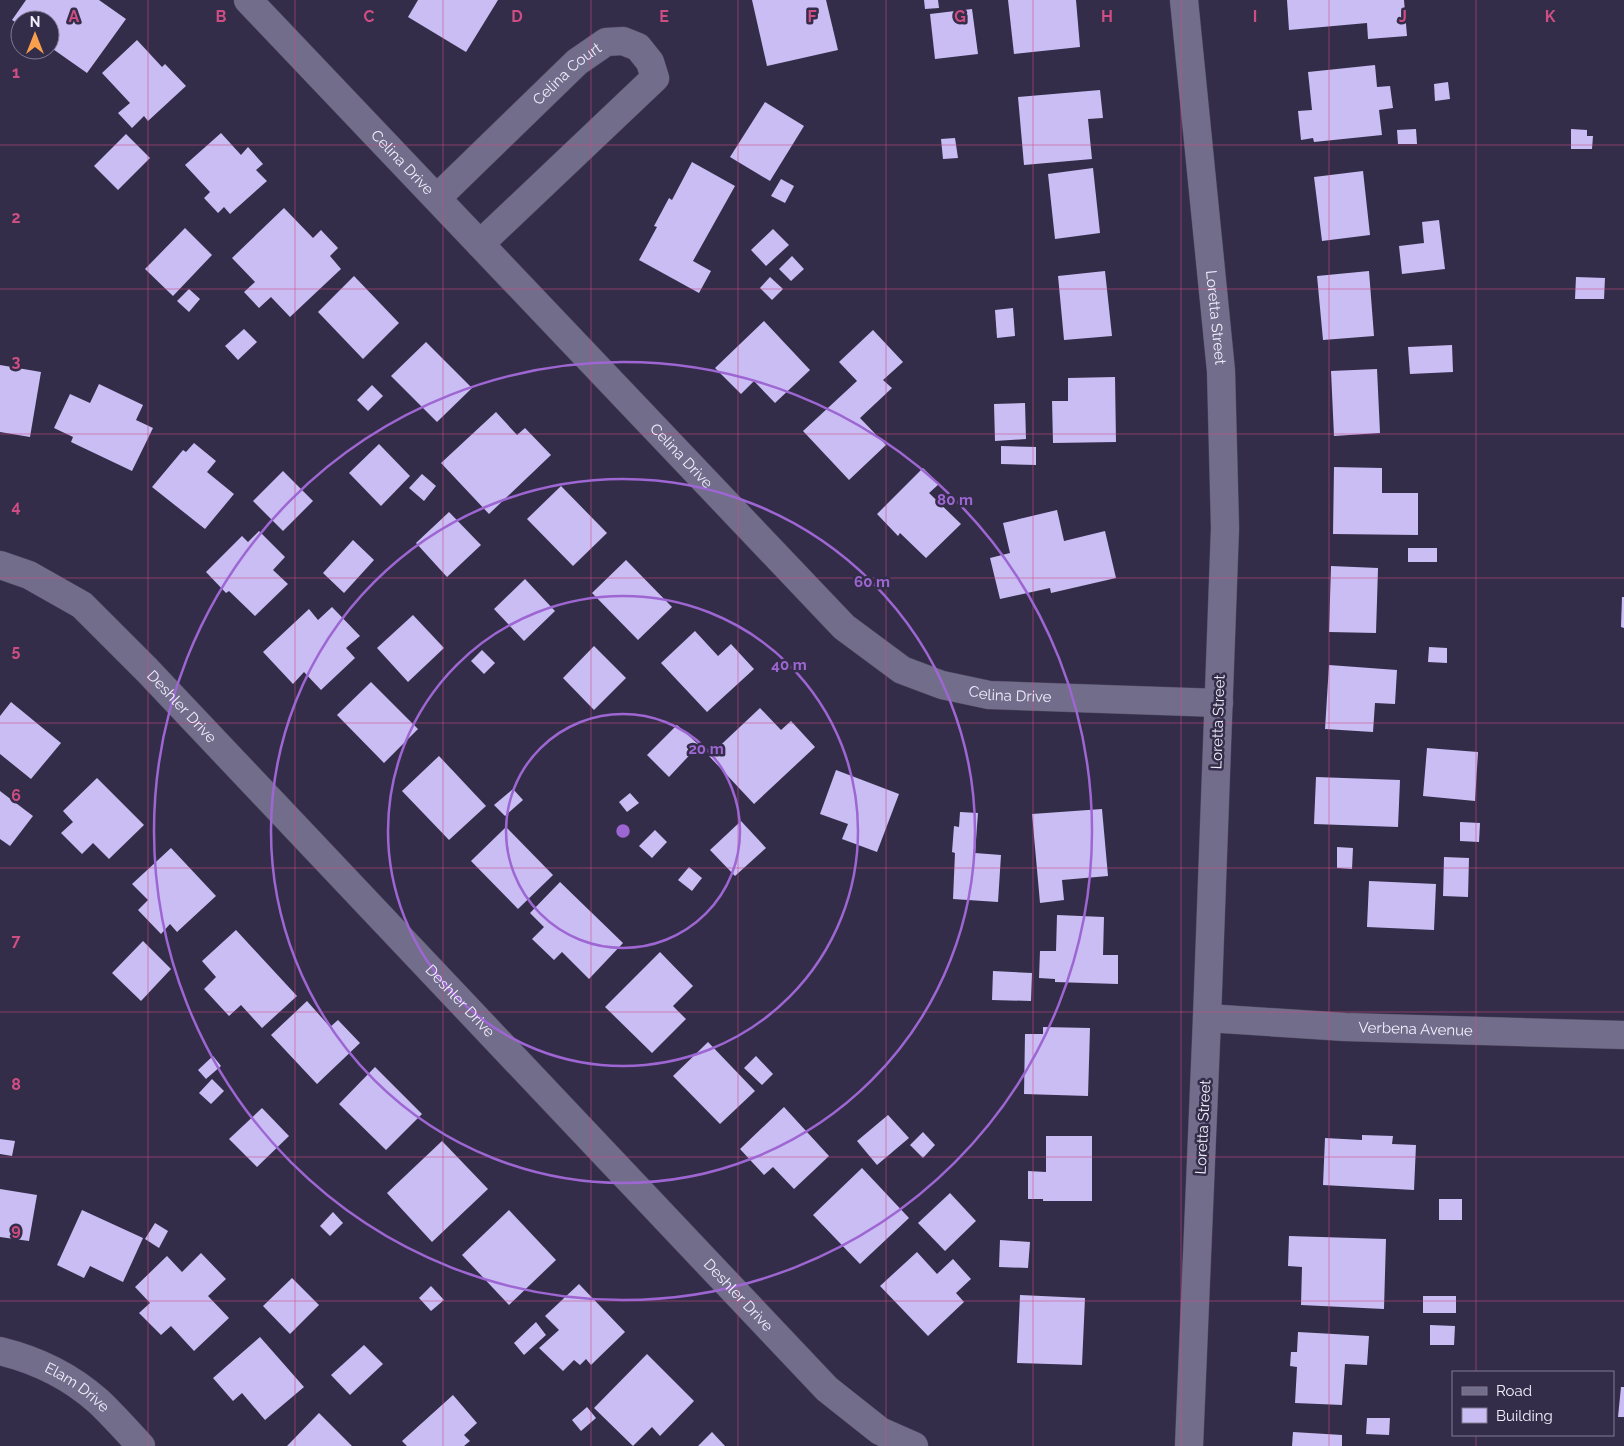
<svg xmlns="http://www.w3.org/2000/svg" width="1624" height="1446" viewBox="0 0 1624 1446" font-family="Raleway,sans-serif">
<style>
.building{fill:#c9bdf4}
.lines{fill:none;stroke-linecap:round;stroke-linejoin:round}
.minor-casing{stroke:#4f4960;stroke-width:29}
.minor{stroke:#736d8c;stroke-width:28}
.grid{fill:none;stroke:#ce4e84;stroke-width:1;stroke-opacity:0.55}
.ring{fill:none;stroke:#9e66d2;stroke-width:2.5}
.labels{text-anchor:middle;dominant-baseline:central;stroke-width:5;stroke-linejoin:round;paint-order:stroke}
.street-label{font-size:15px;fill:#f1eefd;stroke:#342d49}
.grid-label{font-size:16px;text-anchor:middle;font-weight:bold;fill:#ce4e84;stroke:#342d49;stroke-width:5;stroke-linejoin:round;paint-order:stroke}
.centre{fill:#9e66d2;stroke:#342d49;stroke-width:2.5}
.ring-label{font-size:15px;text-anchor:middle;font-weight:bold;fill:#9e66d2;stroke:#342d49;stroke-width:5;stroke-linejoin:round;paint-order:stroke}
</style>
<rect width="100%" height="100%" fill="#342d49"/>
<g class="building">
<path d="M26 0H99L126 19 87 73 50 47V20H20V25L12 20Z"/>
<path d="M418 0H498L466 52 408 17Z"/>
<path d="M752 0H826L838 50 767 66Z"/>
<path d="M924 0H938L939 8 925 9Z"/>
<path d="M1008 0H1076L1080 47 1014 54Z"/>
<path d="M1287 0H1404L1407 36 1368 39 1367 23 1289 30Z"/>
<path d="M972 9 978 54 935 59 930 14Z"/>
<path d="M137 40 162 67 165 64 186 86 148 121 144 116 132 128 118 113 130 103 102 73Z"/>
<path d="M1375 65 1377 87 1390 86 1393 108 1379 110 1382 135 1314 142 1313 138 1301 140 1298 111 1312 110 1308 72Z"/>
<path d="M1448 82 1450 99 1435 101 1434 84Z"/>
<path d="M1100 90 1103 118 1088 119 1092 159 1024 165 1018 97Z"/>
<path d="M765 102 804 126 770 181 730 157Z"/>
<path d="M1416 129 1417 144H1398L1397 130Z"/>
<path d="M1571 129 1587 130V136H1593L1592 149H1571Z"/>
<path d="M221 133 241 155 248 147 263 164 256 170 267 181 230 214 224 207 218 213 204 198 210 192 185 165Z"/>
<path d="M126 134 150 158 118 190 94 166Z"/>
<path d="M955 138 958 158 943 159 941 139Z"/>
<path d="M692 162 735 186 693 261 711 271 699 293 639 260 657 227 654 226 669 198 672 200Z"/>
<path d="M1093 168 1100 233 1055 239 1048 174Z"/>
<path d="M1363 171 1370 235 1322 241 1314 177Z"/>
<path d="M781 179 794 186 785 203 771 196Z"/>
<path d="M284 208 313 238 321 230 338 248 330 256 341 269 290 317 271 297 259 308 244 292 255 282 232 258Z"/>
<path d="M1439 220 1445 269 1402 274 1399 246 1424 243 1422 222Z"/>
<path d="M185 228 212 255 173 296 145 269Z"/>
<path d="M773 229 789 245 766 266 751 250Z"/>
<path d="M792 256 804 269 791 281 779 269Z"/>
<path d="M1105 271 1112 336 1064 340 1058 276Z"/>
<path d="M1369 271 1374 336 1323 340 1317 276Z"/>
<path d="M354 276 399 323 363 359 318 312Z"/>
<path d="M770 277 783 289 772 300 760 288Z"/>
<path d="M1576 277 1605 278 1604 299H1575Z"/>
<path d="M189 289 200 299 189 312 177 301Z"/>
<path d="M1013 308 1015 336 997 338 995 310Z"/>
<path d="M764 321 810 370 775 403 754 381 741 394 715 368Z"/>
<path d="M244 329 257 342 238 360 225 346Z"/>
<path d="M873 330 903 362 883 380 892 388 860 418 886 445 849 480 803 431 857 381 839 362Z"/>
<path d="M426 342 472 388 437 422 391 376Z"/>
<path d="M1452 345 1453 372 1410 374 1408 347Z"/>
<path d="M0 365 41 372 30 437 0 432Z"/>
<path d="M1377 369 1380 433 1334 436 1331 371Z"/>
<path d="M1115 377 1116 442 1053 443 1052 401H1068V378Z"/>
<path d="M99 384 143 405 136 420 153 428 132 471 71 442 73 437 54 428 70 394 90 403Z"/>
<path d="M372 385 383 396 368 411 357 400Z"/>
<path d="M1025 403 1026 439 995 441 994 404Z"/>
<path d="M496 412 517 435 525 428 551 455 489 514 441 463Z"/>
<path d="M194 443 216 461 207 472 234 494 205 529 152 487 183 450 186 452Z"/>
<path d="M379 444 410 476 381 506 349 473Z"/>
<path d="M1001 446 1036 447V465L1001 464Z"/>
<path d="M1334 467 1382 468V493H1418V535L1333 534Z"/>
<path d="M923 468 939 484 929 493 961 524 926 558 900 533 898 536 877 514Z"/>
<path d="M283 471 313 501 283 531 253 501Z"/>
<path d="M422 474 436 486 424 501 409 488Z"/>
<path d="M561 486 607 533 573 566 527 519Z"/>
<path d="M1057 510 1064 541 1105 531 1116 578 1051 593 1050 588 1000 599 990 558 1010 553 1003 523Z"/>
<path d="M449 512 481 545 447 577 416 543Z"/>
<path d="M259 531 285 557 273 570 288 584 255 616 229 591 226 593 206 572 242 536 248 542Z"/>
<path d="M353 540 374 560 344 593 323 573Z"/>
<rect x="1408" y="548" width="29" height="14"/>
<path d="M626 560 672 607 638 640 592 593Z"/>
<path d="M1331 566 1378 568 1376 633 1329 632Z"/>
<path d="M525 579 555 611 524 641 494 609Z"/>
<path d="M1622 597H1624V628L1621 627Z"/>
<path d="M332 607 360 636 346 648 355 658 321 690 304 672 293 684 263 652 309 609 318 620Z"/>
<path d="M413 615 444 648 408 682 377 648Z"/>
<path d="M695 631 718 656 731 644 754 669 707 712 661 663Z"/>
<path d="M594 646 626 678 594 710 563 678Z"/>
<path d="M1429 647 1447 648V663L1428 662Z"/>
<path d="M482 650 495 663 484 674 471 661Z"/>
<path d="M1329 665 1397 670 1395 704 1375 703 1373 732 1325 729Z"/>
<path d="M371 682 418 729 384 763 337 715Z"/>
<path d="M11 702 61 743 31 779 0 754V716Z"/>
<path d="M760 708 781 730 791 721 815 747 754 804 709 756Z"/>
<path d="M677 725 699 745 669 777 647 755Z"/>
<path d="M1427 748 1478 752 1475 801 1423 796Z"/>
<path d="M439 756 486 806 449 840 402 791Z"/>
<path d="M836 770 899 794 877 852 842 839 848 824 820 814Z"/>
<path d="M1316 777 1400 780 1398 827 1314 824Z"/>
<path d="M97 778 144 825 109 859 93 843 82 854 61 833 73 822 63 811Z"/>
<path d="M513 789 523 800 505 816 494 805Z"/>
<path d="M0 791 33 816 10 846 0 839Z"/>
<path d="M630 793 639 803 627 812 619 802Z"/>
<path d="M1102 809 1108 876 1062 880 1064 900 1040 903 1032 814Z"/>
<path d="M960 812 978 813 975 853 1001 855 998 902 953 899 955 853 952 852 954 826 959 827Z"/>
<path d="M741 821 766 848 735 876 710 850Z"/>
<path d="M1460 822 1480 823 1479 842 1460 841Z"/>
<path d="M506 827 553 875 518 909 471 861Z"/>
<path d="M655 830 667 842 652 858 639 846Z"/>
<path d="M1337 847 1353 848 1352 869 1337 868Z"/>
<path d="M171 848 216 896 177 932 170 924 161 934 138 910 148 900 132 884Z"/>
<path d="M1444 857 1469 858 1468 897 1443 896Z"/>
<path d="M689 867 702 878 692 891 678 880Z"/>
<path d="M1369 881 1436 884 1434 930 1367 927Z"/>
<path d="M560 882 623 943 589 979 562 952 554 960 532 939 544 927 530 913Z"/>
<path d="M1057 915 1104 917 1103 955H1118V984L1055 982V979L1039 978 1040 951H1056Z"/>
<path d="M236 930 297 996 262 1028 241 1005 229 1016 204 989 216 977 202 961Z"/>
<path d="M143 941 171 969 141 1001 112 973Z"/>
<path d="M660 952 693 986 673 1006 686 1019 652 1053 605 1007Z"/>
<path d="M993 971 1032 973 1031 1001 992 1000Z"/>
<path d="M307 1001 330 1027 338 1020 360 1043 317 1084 271 1035Z"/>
<path d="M1043 1027 1090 1028 1088 1096 1024 1094 1025 1034H1043Z"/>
<path d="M708 1042 755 1091 720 1124 673 1076Z"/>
<path d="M213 1056 221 1066 206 1079 198 1070Z"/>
<path d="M756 1056 773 1074 762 1085 744 1068Z"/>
<path d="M375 1067 422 1114 386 1150 339 1104Z"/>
<path d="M212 1079 224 1091 211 1104 199 1093Z"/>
<path d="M784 1107 829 1156 794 1189 773 1167 764 1175 740 1149Z"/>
<path d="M262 1108 289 1136 257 1167 229 1139Z"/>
<path d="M888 1115 909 1138 877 1165 857 1141Z"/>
<path d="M923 1132 935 1145 923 1158 910 1145Z"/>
<path d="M1362 1135 1393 1136 1392 1144 1416 1145 1414 1190 1323 1185 1325 1138 1362 1140Z"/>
<path d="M1046 1136H1092V1201H1043V1199H1028V1171L1046 1172Z"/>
<path d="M0 1139 15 1141 12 1156 0 1154Z"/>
<path d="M442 1141 488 1189 432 1242 387 1193Z"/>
<path d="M862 1168 909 1218 860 1264 813 1215Z"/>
<path d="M0 1189 37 1195 29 1241 0 1237Z"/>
<path d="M950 1193 976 1221 945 1251 918 1223Z"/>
<rect x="1439" y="1199" width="23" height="21"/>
<path d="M82 1210 143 1238 123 1282 90 1266 84 1278 57 1265Z"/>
<path d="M509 1210 556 1260 509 1305 462 1255Z"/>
<path d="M333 1212 343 1223 330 1236 320 1226Z"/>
<path d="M155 1223 168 1231 159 1248 145 1239Z"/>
<path d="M1289 1236 1386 1239 1384 1309 1301 1305 1302 1267 1288 1266Z"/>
<path d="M1000 1240 1030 1242 1028 1268 999 1267Z"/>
<path d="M917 1252 937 1274 953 1259 971 1279 956 1293 964 1302 928 1336 880 1286Z"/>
<path d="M201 1253 226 1279 208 1296 229 1318 194 1351 171 1326 161 1335 139 1313 150 1303 135 1287 167 1256 182 1272Z"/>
<path d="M292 1278 319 1305 290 1334 263 1306Z"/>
<path d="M579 1284 625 1332 591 1365 586 1359 580 1365 574 1360 563 1371 539 1348 559 1330 545 1316Z"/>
<path d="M431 1286 444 1300 431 1311 419 1298Z"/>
<path d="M1020 1295 1085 1298 1082 1365 1017 1363Z"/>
<rect x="1423" y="1296" width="33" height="17"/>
<path d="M536 1322 546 1335 524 1355 514 1343Z"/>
<path d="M1430 1325 1455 1326 1454 1345H1430Z"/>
<path d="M1298 1332 1369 1336 1367 1365 1345 1364 1342 1405 1295 1403 1297 1367 1290 1366 1291 1352H1297Z"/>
<path d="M260 1337 304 1387 265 1420 242 1393 233 1401 213 1378Z"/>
<path d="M364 1345 383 1364 350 1395 331 1375Z"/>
<path d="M647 1354 694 1401 660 1436 652 1427 633 1446 594 1408Z"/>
<path d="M1621 1387H1624V1417H1618Z"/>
<path d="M453 1395 477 1423 464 1435 470 1441 464 1446H407L402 1441Z"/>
<path d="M587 1407 596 1418 581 1431 572 1420Z"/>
<path d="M319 1413 352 1446H287Z"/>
<path d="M1367 1418H1390L1389 1435 1366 1434Z"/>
<path d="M712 1432 725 1446H698Z"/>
<path d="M1293 1432 1342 1435V1446H1292Z"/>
</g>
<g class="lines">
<g class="minor-casing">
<g id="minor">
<path id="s1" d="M248 0 844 627 902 670 942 685 989 695 1219 703"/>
<path id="s2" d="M1184 0 1221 371 1225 528 1207 1018 1189 1446"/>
<path id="s3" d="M437 198 577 62 606 42 623 41 638 47 650 62 655 78 480 244"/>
<path id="s4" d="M0 565 29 575 82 605 147 670 827 1389 880 1431 914 1446"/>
<path id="s5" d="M1207 1018 1345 1027 1624 1035"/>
<path id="s6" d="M0 1351C37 1360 70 1376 98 1401 113 1415 127 1431 141 1446"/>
</g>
</g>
<use href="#minor" class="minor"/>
</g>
<path class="grid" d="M148 0V1446M295 0V1446M443 0V1446M591 0V1446M738 0V1446M886 0V1446M1033 0V1446M1181 0V1446M1329 0V1446M1476 0V1372M0 145H1624M0 289H1624M0 434H1624M0 578H1624M0 723H1624M0 868H1624M0 1012H1624M0 1157H1624M0 1301H1624M1476 1435V1446"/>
<g class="ring">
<circle cx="623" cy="831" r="117"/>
<circle cx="623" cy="831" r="235"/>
<circle cx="623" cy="831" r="352"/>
<circle cx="623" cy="831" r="469"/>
</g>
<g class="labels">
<g class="street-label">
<text stroke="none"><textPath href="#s3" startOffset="180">Celina Court</textPath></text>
<text stroke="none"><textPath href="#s1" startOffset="224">Celina Drive</textPath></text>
<text stroke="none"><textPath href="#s2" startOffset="319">Loretta Street</textPath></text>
<text stroke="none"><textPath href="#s1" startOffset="629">Celina Drive</textPath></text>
<text stroke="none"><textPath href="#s1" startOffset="1049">Celina Drive</textPath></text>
<text stroke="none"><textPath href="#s4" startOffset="234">Deshler Drive</textPath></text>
<text transform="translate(1218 722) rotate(-88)">Loretta Street</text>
<text stroke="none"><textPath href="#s4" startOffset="639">Deshler Drive</textPath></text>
<text stroke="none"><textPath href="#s5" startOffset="209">Verbena Avenue</textPath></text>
<text transform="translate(1203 1127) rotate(-87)">Loretta Street</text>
<text stroke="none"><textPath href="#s4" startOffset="1044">Deshler Drive</textPath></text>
<text stroke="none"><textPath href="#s6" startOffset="86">Elam Drive</textPath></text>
</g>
</g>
<g class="grid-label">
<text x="74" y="22">A</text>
<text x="221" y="22">B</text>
<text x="369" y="22">C</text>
<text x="517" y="22">D</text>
<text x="664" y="22">E</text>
<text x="812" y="22">F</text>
<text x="960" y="22">G</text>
<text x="1107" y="22">H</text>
<text x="1255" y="22">I</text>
<text x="1403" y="22">J</text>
<text x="1550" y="22">K</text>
<text x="16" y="78">1</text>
<text x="16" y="223">2</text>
<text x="16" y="367">3</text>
<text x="16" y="512">4</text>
<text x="16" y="656">5</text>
<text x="16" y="801">6</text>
<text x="16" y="946">7</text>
<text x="16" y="1090">8</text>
<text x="16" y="1235">9</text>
</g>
<circle cx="623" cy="831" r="8" class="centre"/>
<g class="ring-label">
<text x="955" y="505">80 m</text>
<text x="872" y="587">60 m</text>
<text x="789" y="670">40 m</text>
<text x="706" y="754">20 m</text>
</g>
<rect x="1452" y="1371" width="162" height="65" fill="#342d49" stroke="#807a91"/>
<rect x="1462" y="1387" width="25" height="8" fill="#736d8c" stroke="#807a91"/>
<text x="1496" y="1396" font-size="15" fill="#f1eefd">Road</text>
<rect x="1462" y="1408" width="25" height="15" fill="#c9bdf4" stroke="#807a91"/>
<text x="1496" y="1421" font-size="15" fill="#f1eefd">Building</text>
<g transform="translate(35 35)"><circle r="24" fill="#342d49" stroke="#807a91"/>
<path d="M0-4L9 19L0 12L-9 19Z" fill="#f9a04d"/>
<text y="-8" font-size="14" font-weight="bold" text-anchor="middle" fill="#f1eefd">N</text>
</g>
</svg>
